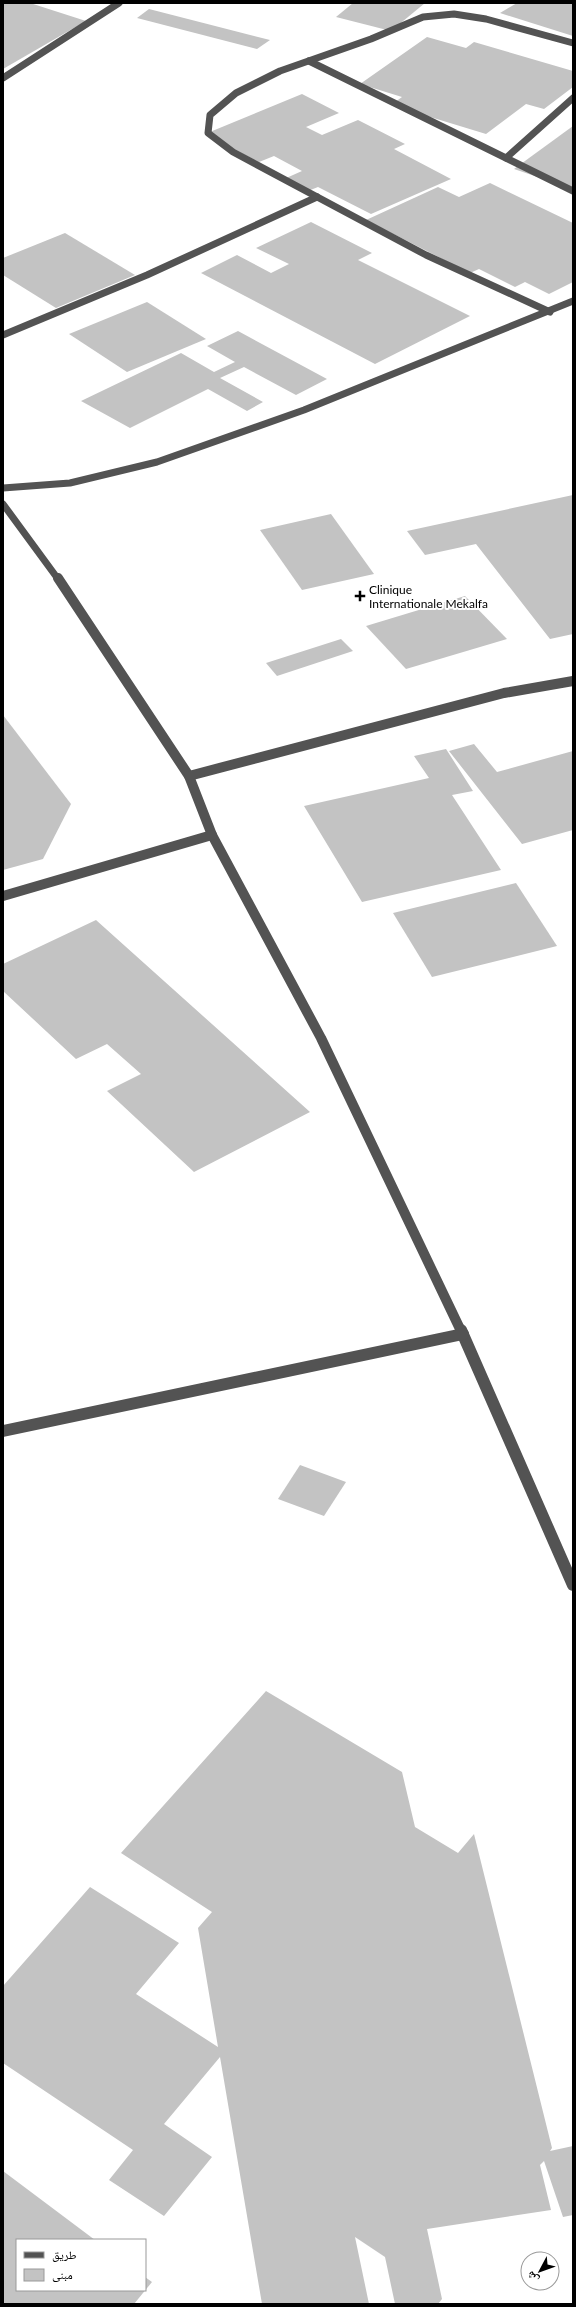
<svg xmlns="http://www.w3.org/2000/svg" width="576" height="2307" viewBox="0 0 576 2307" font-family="Lato,'Noto Naskh Arabic',sans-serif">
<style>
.building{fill:#c3c3c3}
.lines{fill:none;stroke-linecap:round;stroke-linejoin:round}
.minor-far2{stroke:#535353;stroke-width:7}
.minor-far1{stroke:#535353;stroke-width:10}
.minor{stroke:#535353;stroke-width:12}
.poi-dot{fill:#000;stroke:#fff;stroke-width:1.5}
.labels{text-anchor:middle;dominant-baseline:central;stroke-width:4;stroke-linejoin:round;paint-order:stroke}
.poi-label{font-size:12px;fill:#000;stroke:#fff;text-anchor:start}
</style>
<rect width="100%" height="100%" fill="#fff"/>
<g class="building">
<path d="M3 3H30L86 21 3 69Z"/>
<path d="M353 3H425L391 31 336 17Z"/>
<path d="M517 3H573V36L500 13Z"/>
<path d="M149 9 270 40 257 49 137 18Z"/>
<path d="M427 37 466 48 474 42 573 71V87L544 109 526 104 486 134 391 105 402 97 360 84Z"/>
<path d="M302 94 339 113 306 127 322 135 358 120 405 144 394 149 451 179 371 214 318 187 308 191 284 179 302 171 274 156 259 162 205 134Z"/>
<path d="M573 126V189L514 169Z"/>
<path d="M490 183 573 223V282L549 294 525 282 515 287 479 269 470 273 366 220 438 187 459 197Z"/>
<path d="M311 222 372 253 358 260 470 316 375 364 201 273 237 255 271 273 289 264 256 248Z"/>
<path d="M65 233 135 275 56 308 3 275V258Z"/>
<path d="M147 302 206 339 127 372 69 334Z"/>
<path d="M238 331 327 379 296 395 244 367 220 378 263 402 247 411 208 389 130 428 81 401 181 353 214 372 235 362 207 346Z"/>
<path d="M573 495V634L550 639 476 544 425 555 407 531Z"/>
<path d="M331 514 374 574 302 590 260 530Z"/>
<path d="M465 596 507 639 406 669 366 626Z"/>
<path d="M341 639 353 651 277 676 266 663Z"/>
<path d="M3 715 71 804 43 859 3 870Z"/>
<path d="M474 744 497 772 573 751V830L522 844 449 751Z"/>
<path d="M446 749 473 791 452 795 501 870 362 902 304 806 429 778 414 756Z"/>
<path d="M516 883 557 946 432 977 393 913Z"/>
<path d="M96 920 310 1112 194 1172 107 1091 141 1074 107 1044 76 1059 3 991V964Z"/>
<path d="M300 1465 346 1482 324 1516 278 1499Z"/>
<path d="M266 1691 402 1772 415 1827 458 1853 474 1834 552 2148 550 2151 573 2146V2215L563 2217 544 2161 540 2165 551 2210 427 2229 442 2299 438 2304H395L385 2257 355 2237 369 2304H262L220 2057 164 2124 212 2157 164 2216 109 2180 133 2150 3 2063V1986L90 1887 179 1943 136 1994 218 2047 198 1928 212 1912 121 1853Z"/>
<path d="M3 2171 95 2240H17V2290H145V2277L152 2282 134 2304H3Z"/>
</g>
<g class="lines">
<g class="minor-far2">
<path d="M309 61 573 191"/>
<path d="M3 78 119 3"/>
<path d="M506 158 573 98"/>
<path d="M550 312 426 255 233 152 208 133 210 115 236 93 280 71 371 39 423 17 454 14 486 19 573 43"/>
<path d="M3 335 147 275 317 197"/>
<path d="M3 488 70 483 157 462 304 410 573 301"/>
<path d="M3 504 58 579"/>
</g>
<g class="minor-far1">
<path d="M58 578 189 776 212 835 321 1038 461 1331"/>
<path d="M189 776 504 693 573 681"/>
<path d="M3 896 212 835"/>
</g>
<g class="minor">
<path d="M461 1330 573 1585"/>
<path d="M3 1431 463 1334"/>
</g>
</g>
<path class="poi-dot" d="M358 590h4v4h4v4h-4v4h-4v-4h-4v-4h4z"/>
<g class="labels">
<g class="poi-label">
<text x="369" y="589">Clinique<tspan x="369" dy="14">Internationale Mekalfa</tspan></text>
</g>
</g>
<rect width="576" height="2307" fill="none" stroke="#000000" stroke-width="8"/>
<rect x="16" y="2239" width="130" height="52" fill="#ffffff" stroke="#999999"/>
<rect x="24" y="2252" width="20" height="6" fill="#535353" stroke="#999999"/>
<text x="52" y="2259" font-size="12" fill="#000000">طريق</text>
<rect x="24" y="2269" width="20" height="12" fill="#c3c3c3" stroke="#999999"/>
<text x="52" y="2279" font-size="12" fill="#000000">مبنى</text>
<g transform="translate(540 2271) rotate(229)"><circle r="19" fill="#ffffff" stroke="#999999"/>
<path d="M0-3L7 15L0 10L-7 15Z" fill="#000000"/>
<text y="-6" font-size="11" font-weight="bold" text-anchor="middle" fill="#000000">ش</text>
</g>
</svg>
